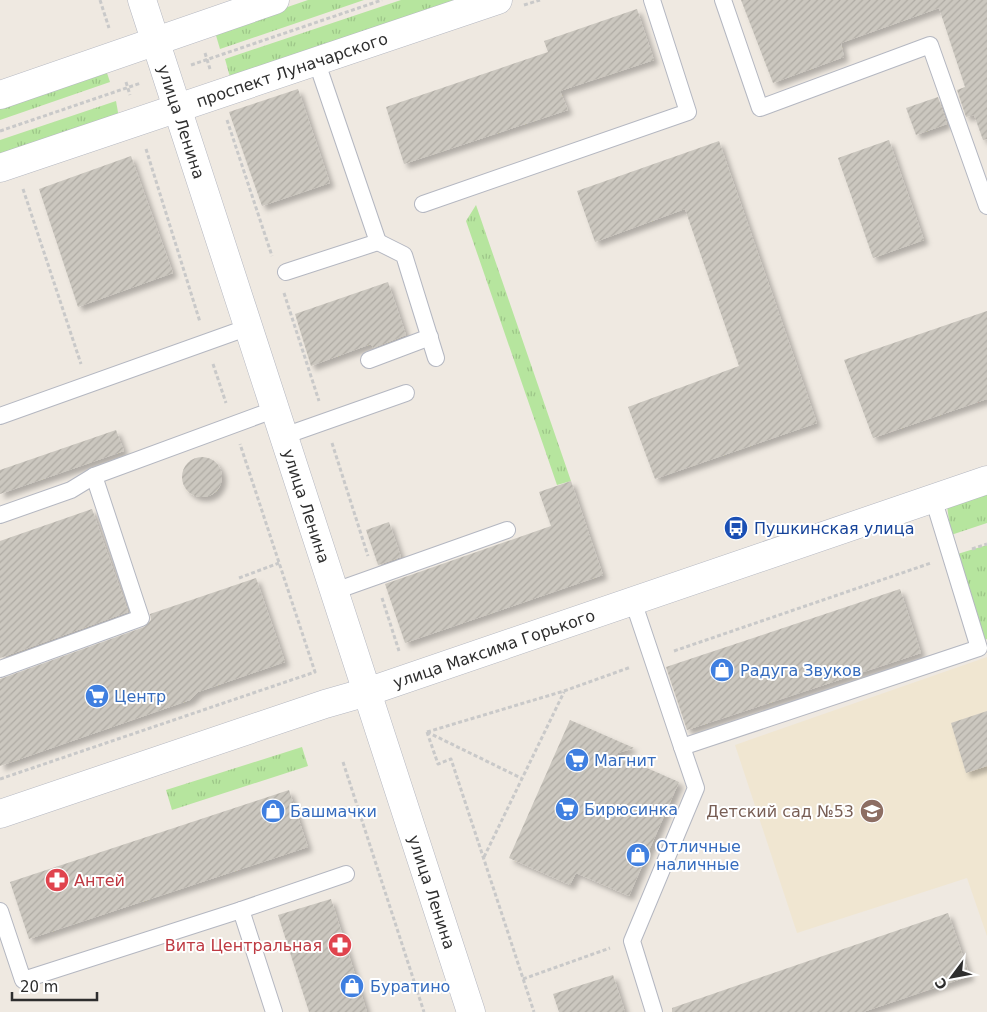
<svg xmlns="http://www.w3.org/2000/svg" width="987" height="1012" viewBox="0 0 987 1012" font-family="'DejaVu Sans',sans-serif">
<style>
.education{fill:#f0e6d1}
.grass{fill:url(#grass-tufts)}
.building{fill:url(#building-hatch);filter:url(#shadow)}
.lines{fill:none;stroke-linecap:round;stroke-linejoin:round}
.lane-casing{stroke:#b4b7c1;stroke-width:18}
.street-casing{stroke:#b4b7c1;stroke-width:29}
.secondary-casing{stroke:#b4b7c1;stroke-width:29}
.path{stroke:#c9c9c9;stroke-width:3;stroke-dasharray:4 2.5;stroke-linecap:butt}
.lane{stroke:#fff;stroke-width:16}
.street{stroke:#fff;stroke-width:28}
.secondary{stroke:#fff;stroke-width:28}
.labels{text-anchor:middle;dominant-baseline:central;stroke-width:4;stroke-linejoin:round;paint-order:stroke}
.street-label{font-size:16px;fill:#2e2e2e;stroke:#fff}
.transit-label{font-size:16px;fill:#164399;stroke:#fff;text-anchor:start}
.shop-label{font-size:16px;fill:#366cbe;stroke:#fff;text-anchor:start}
.education-label{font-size:16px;fill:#785e54;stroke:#fff;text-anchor:end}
.health-label{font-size:16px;fill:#be3a42;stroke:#fff;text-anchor:start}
</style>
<defs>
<pattern id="grass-tufts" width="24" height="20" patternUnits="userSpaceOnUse" patternTransform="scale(1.25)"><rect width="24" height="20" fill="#b6e59e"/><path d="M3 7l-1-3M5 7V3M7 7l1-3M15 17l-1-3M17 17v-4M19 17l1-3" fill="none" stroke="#9dc588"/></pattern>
<pattern id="building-hatch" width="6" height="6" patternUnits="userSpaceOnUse" patternTransform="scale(1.25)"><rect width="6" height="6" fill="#cbc7bf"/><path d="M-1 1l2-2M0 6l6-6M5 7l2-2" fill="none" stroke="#afaba4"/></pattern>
<filter id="shadow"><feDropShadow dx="4.5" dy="4.5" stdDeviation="2.5" flood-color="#0004"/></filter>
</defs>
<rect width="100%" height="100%" fill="#efe9e1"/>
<path class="education" d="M987 657V936L967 878 797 933 735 745Z"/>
<g class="grass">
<path d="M308 0H364L220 49 215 32Z"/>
<path d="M401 0H464L230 77 225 59Z"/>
<path d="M106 70 110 82 0 120V106Z"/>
<path d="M116 101 119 118 0 159V140Z"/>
<path d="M476 205 571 481 557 485 466 221Z"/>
<path d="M987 494V523L951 535 947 506Z"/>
<path d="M987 545V639L982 641 951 556Z"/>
<path d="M302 747 308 766 172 810 166 790Z"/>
</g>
<g class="building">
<path d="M741 0H987V139L983 140 974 115 966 117 957 90 965 87 939 8 841 43 844 57 773 83Z"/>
<path d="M637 9 654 60 560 91 568 110 404 164 386 107 548 52 544 41Z"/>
<path d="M298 89 330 183 262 206 229 112Z"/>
<path d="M938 97 947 124 916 135 906 108Z"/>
<path d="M889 140 924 240 873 258 838 158Z"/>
<path d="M719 141 817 423 655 479 628 407 739 366 685 209 595 242 577 191Z"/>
<path d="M131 156 173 273 78 307 39 189Z"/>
<path d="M388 282 406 335 373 348 371 344 311 366 295 314Z"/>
<path d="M987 311V399L873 438 844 360Z"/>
<path d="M116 430 124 451 0 494V470Z"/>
<circle cx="202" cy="477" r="20"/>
<path d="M571 481 603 575 405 643 385 584 551 526 539 492Z"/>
<path d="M92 509 128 612 0 658V541Z"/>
<path d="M389 522 401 557 378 565 366 530Z"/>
<path d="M256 578 285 662 198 692 190 700 0 766V679L144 627 151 620 150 614Z"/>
<path d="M900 589 921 653 687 730 666 667Z"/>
<path d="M987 711V766L966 773 951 723Z"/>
<path d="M570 720 634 748 615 754 679 782 629 896 576 873 570 885 509 858Z"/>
<path d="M289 790 308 847 29 939 10 882Z"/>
<path d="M331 899 367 1012H309L278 915Z"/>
<path d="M948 913 970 976 863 1012H672V1008Z"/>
<path d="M613 975 625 1012H559L553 994Z"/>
</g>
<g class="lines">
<g class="lane-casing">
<g id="lane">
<path d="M723 0 760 108 930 45 987 206"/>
<path d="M423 204 688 112 652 0"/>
<path d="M378 242 404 255 436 358"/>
<path d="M286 272 378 242 316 60"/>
<path d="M369 360 430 337"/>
<path d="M0 416 249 327"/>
<path d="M284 436 406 393"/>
<path d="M0 515 71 490 94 476 276 409"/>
<path d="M335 591 507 530"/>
<path d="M633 601 682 747 979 648 933 498"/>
<path d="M0 669 141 618 94 476"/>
<path d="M241 910 346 874"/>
<path d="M0 911 23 980 241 910 274 1012"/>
<path d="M654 1012 632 941 696 788 682 747"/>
</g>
</g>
<g class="street-casing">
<g id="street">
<path d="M0 95 275 0"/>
<path id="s1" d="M0 168 498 0"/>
</g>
</g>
<g class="secondary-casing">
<g id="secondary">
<path id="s2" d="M142 0 471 1012"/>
<path id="s3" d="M0 814 325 704 367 692 987 480"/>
</g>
</g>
<g class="path">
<path d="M100 0 109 28"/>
<path d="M524 5 540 0"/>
<path d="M205 53 210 69"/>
<path d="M191 65 382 0"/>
<path d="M126 82 130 95"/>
<path d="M227 120 272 256"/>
<path d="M0 131 141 83"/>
<path d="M146 149 200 322"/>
<path d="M23 189 81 364"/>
<path d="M284 293 319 401"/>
<path d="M213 364 226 403"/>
<path d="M332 443 368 556"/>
<path d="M972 549 987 544"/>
<path d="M239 578 279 563"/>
<path d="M382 598 399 651"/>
<path d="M674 651 931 563"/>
<path d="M427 732 564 691 631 667"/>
<path d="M427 732 438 764 451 759 534 1012"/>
<path d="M427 732 521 778"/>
<path d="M343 762 424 1012"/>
<path d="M0 779 315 672 240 444"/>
<path d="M484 857 564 692"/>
<path d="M523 979 610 948"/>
</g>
<use href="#lane" class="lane"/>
<use href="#street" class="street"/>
<use href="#secondary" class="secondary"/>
</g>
<defs>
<g id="bus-disc" transform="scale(1.25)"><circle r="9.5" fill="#1a4fb4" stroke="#fff"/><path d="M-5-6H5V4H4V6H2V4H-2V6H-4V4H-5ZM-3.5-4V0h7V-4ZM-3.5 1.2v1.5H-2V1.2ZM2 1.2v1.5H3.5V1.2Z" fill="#fff"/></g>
<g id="shop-disc" transform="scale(1.25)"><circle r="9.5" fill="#3f7fe0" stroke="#fff"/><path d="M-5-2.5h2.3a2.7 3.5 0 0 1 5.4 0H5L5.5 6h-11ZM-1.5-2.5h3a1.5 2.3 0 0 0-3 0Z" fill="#fff"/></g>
<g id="supermarket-disc" transform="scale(1.25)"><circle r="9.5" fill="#3f7fe0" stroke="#fff"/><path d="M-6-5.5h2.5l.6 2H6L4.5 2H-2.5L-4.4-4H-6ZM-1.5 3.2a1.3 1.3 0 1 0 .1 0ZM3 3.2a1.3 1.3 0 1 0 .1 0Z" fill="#fff"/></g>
<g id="school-disc" transform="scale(1.25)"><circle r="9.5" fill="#8d6e63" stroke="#fff"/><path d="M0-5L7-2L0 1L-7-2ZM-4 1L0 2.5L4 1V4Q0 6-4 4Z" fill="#fff"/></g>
<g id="pharmacy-disc" transform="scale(1.25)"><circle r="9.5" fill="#e0444e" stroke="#fff"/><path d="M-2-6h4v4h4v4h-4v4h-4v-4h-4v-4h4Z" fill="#fff"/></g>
</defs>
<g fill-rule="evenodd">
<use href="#bus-disc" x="736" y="528"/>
<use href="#shop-disc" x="722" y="670"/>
<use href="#supermarket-disc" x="97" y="696"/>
<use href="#supermarket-disc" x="577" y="760"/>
<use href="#supermarket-disc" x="567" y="809"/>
<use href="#shop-disc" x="273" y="811"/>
<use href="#school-disc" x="872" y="811"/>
<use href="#shop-disc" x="638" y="855"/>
<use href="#pharmacy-disc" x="57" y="880"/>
<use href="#pharmacy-disc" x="340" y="945"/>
<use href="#shop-disc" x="352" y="986"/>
</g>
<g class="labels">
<g class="street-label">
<text stroke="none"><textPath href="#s1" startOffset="308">проспект Луначарского</textPath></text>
<text stroke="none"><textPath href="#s2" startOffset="128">улица Ленина</textPath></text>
<text stroke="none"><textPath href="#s2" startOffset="532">улица Ленина</textPath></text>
<text stroke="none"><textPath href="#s3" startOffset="521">улица Максима Горького</textPath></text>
<text stroke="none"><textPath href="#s2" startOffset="938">улица Ленина</textPath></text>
</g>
<g class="transit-label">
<text x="754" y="528">Пушкинская улица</text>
</g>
<g class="shop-label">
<text x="740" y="670">Радуга Звуков</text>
<text x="114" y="696">Центр</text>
<text x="594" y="760">Магнит</text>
<text x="584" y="809">Бирюсинка</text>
<text x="290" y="811">Башмачки</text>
<text x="656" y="846">Отличные<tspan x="656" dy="18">наличные</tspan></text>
<text x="370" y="986">Буратино</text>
</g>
<g class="education-label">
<text x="854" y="811">Детский сад №53</text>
</g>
<g class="health-label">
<text x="74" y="880">Антей</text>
<text x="322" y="945" text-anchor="end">Вита Центральная</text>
</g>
</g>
<g transform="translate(952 977) rotate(238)" stroke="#ffffff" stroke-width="4" paint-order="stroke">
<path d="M0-4L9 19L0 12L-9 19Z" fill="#2e2e2e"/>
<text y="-8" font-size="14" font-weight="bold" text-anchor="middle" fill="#2e2e2e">С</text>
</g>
<path d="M12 992v8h85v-8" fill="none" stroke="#2e2e2e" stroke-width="2.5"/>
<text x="20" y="992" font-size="15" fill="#2e2e2e" stroke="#ffffff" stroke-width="4" paint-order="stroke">20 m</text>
</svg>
